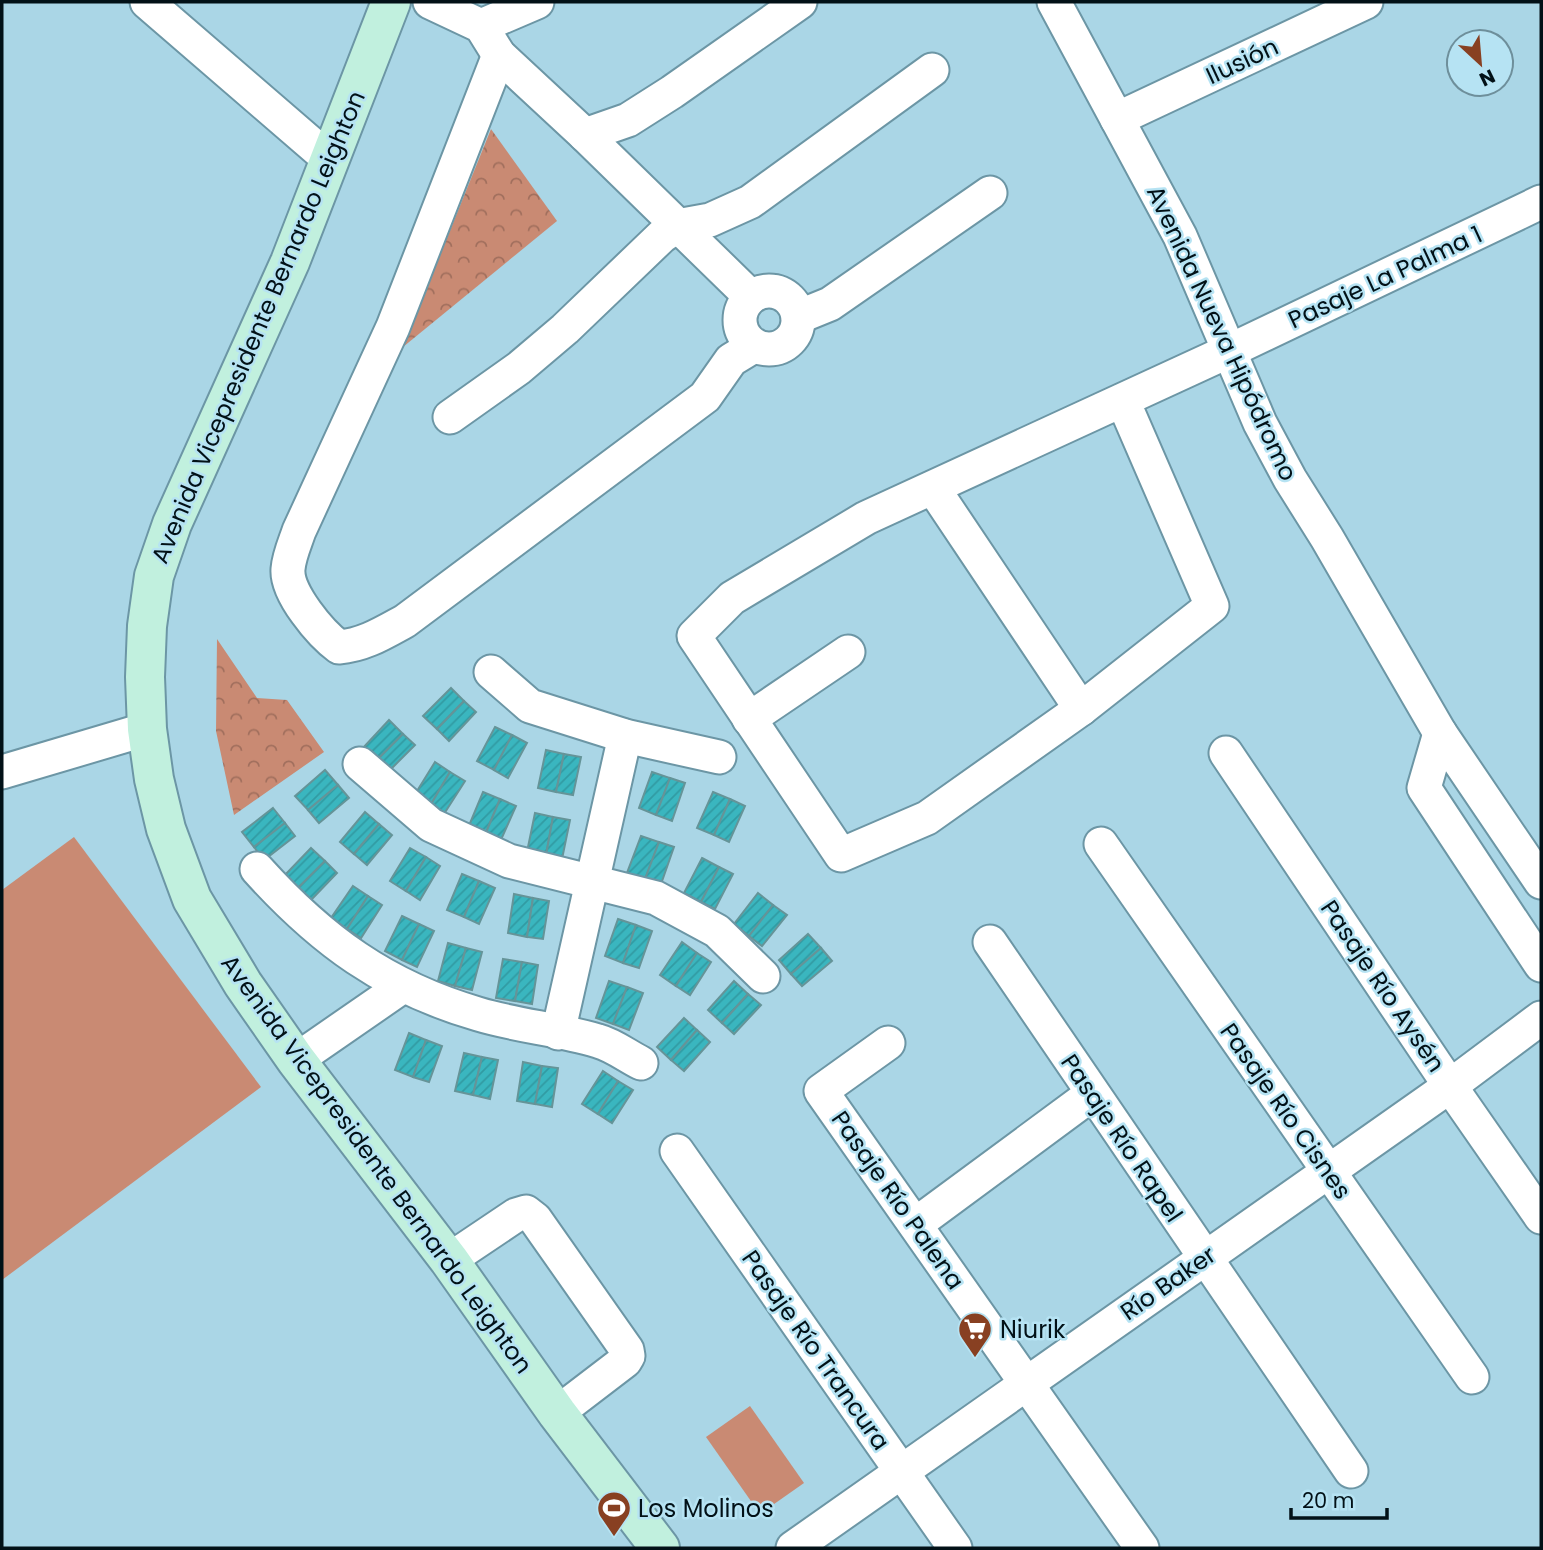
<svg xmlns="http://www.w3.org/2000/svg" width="1543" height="1550" viewBox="0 0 1543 1550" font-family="Poppins,sans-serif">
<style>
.park{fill:url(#park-crowns)}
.pitch{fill:#c98a73}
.building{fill:url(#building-hatch);stroke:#659498;stroke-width:2}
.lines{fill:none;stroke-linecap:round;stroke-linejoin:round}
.minor-casing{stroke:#6c96a5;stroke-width:37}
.secondary-casing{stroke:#6c96a5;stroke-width:42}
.minor{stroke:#fff;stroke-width:33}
.secondary{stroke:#c1f0de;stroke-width:38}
.labels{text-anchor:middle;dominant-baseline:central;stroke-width:5;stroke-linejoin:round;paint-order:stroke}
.street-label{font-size:24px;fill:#021117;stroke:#b6e3f3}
.poi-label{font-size:24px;fill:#021117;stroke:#b6e3f3;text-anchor:start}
</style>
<defs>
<pattern id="park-crowns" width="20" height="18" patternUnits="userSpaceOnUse" patternTransform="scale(1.75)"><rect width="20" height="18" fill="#c98a73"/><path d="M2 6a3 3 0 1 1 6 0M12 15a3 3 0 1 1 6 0" fill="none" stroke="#a16f5d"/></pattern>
<pattern id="building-hatch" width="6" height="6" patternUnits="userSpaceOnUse" patternTransform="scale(1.75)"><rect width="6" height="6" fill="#3ab6bf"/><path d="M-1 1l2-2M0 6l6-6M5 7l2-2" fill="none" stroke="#319ba3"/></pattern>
</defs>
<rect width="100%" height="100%" fill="#aad6e6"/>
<g class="park">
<path d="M491 129 557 221 403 347Z"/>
<path d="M217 639 257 698 287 700 324 752 234 815 216 731Z"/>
</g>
<g class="pitch">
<path d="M74 837 261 1087 2 1280V890Z"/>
<path d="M750 1406 804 1483 760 1514 706 1437Z"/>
</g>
<g class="building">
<path d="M451 688 464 701 437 729 423 716Z"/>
<path d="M464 701 476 712 449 741 437 729Z"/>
<path d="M389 720 403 734 375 762 362 749Z"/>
<path d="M495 727 512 735 494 770 477 761Z"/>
<path d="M403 734 415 745 387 773 375 762Z"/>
<path d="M512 735 527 743 508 778 494 770Z"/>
<path d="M546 750 564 754 556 792 538 788Z"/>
<path d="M564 754 581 757 573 795 556 792Z"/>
<path d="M435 762 450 772 430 806 414 796Z"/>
<path d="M325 770 338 785 308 810 295 796Z"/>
<path d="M450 772 465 781 444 814 430 806Z"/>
<path d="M652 772 670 778 656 815 639 808Z"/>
<path d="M670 778 685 783 672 821 656 815Z"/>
<path d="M338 785 349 798 319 823 308 810Z"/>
<path d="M483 792 500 799 485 835 468 828Z"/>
<path d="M713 792 730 799 714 835 697 828Z"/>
<path d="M500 799 516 806 500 842 485 835Z"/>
<path d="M730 799 745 806 729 842 714 835Z"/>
<path d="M273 808 285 823 254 847 242 832Z"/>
<path d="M365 812 379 824 354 854 340 842Z"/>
<path d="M535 813 553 817 546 855 527 852Z"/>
<path d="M553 817 570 820 562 859 546 855Z"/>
<path d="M285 823 295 836 264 860 254 847Z"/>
<path d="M379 824 392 835 367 865 354 854Z"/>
<path d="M641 836 659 842 645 879 627 873Z"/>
<path d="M659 842 674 847 661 884 645 879Z"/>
<path d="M311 848 325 861 297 889 284 876Z"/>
<path d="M410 848 426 857 406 891 390 881Z"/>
<path d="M426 857 440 866 420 900 406 891Z"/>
<path d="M702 858 719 867 701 902 684 893Z"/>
<path d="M325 861 337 873 310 901 297 889Z"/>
<path d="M719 867 733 874 715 909 701 902Z"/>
<path d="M462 874 479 881 464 917 447 910Z"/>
<path d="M479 881 495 888 479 924 464 917Z"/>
<path d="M353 886 368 896 347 929 331 918Z"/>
<path d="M758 893 773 905 749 936 734 924Z"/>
<path d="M514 894 533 898 527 937 508 933Z"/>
<path d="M368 896 382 905 361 938 347 929Z"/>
<path d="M533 898 549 901 543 939 527 937Z"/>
<path d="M773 905 787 915 762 946 749 936Z"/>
<path d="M402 916 419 924 402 960 385 951Z"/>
<path d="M618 919 636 925 623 963 605 956Z"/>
<path d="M419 924 434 931 417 967 402 960Z"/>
<path d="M636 925 652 931 639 968 623 963Z"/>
<path d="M808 934 821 948 791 974 779 960Z"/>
<path d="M682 942 697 953 676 986 660 975Z"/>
<path d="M448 943 466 948 455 986 438 981Z"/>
<path d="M466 948 482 952 472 990 455 986Z"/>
<path d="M821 948 832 961 802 986 791 974Z"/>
<path d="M697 953 711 962 690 995 676 986Z"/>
<path d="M503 959 522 962 515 1001 496 998Z"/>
<path d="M522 962 538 965 532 1004 515 1001Z"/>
<path d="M609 981 627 987 613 1024 596 1018Z"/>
<path d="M734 981 748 994 722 1023 708 1010Z"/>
<path d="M627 987 643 993 629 1030 613 1024Z"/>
<path d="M748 994 761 1005 734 1034 722 1023Z"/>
<path d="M684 1018 697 1030 671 1060 657 1047Z"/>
<path d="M697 1030 710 1042 684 1071 671 1060Z"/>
<path d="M409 1033 426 1040 413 1077 395 1070Z"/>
<path d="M426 1040 442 1046 429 1082 413 1077Z"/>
<path d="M464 1053 482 1057 473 1095 455 1091Z"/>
<path d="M482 1057 498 1060 490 1099 473 1095Z"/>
<path d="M523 1062 542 1066 535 1104 517 1101Z"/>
<path d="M542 1066 558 1068 552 1107 535 1104Z"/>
<path d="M603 1071 618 1081 598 1114 582 1104Z"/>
<path d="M618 1081 633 1090 612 1123 598 1114Z"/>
</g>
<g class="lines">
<g class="minor-casing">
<g id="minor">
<path d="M147 2 330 160"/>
<path d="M430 2 481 26 499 55 585 135 751 297"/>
<path d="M1054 2 1180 236 1260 423 1290 479 1327 538 1440 733 1541 882"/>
<path d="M481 26 537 2"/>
<path d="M499 55 393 327 299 531C295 543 289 556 288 569 286 593 321 634 339 647 364 645 383 633 405 621L705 397 731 360 754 346"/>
<path d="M1117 119 1366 2"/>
<path d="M585 135 628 120 672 92 800 2"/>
<circle cx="769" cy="320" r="29"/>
<path d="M798 317 830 304 990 193"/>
<path d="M1123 401 1212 606 1081 709 927 818 841 855 694 636 732 598 866 518 1229 351 1541 202"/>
<path d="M450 417 519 368 565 329 662 236 677 226 710 220 750 202 932 70"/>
<path d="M933 488 1081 709"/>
<path d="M491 672 530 706 625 736 719 757"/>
<path d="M749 719 848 652"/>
<path d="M1440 733 1424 788 1541 965"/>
<path d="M1226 753 1450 1086 1541 1217"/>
<path d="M360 764 431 825 509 861 656 898 717 931 763 976"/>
<path d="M2 772 147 729"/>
<path d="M1101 844 1472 1377"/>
<path d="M257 869C321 940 385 987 478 1014 517 1026 559 1029 598 1041 613 1045 627 1056 641 1063"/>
<path d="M990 942 1351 1471"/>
<path d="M558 1033 625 736"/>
<path d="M888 1043 821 1091 1142 1548"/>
<path d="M296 1060 403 986"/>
<path d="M677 1151 955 1548"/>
<path d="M916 1224 1092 1094"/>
<path d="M449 1260 516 1215 526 1212 535 1219 627 1350 628 1356 625 1361 557 1413"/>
<path d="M793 1548 1450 1086 1541 1018"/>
</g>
</g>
<g class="secondary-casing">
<path id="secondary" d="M391 2 290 262 172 524 154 576 147 626 145 677 147 729 154 779 166 829 192 899 243 984 296 1060 449 1260 557 1413 660 1548"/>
</g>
<use href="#minor" class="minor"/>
<use href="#secondary" class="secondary"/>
</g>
<defs>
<g id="supermarket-pin" transform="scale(1.75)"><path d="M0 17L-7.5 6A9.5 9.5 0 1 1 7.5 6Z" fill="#884022" stroke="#b6e3f3"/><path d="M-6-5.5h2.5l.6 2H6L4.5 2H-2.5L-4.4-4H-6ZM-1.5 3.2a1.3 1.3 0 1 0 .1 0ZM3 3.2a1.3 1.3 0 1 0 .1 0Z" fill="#fff"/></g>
<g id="stadium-pin" transform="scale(1.75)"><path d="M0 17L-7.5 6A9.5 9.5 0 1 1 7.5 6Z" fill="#884022" stroke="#b6e3f3"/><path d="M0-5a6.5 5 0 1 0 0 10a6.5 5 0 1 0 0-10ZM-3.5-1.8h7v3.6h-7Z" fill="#fff"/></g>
</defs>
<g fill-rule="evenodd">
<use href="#supermarket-pin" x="975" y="1329"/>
<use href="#stadium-pin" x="614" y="1508"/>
</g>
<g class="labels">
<g class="street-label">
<text transform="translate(1242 61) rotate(-25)">Ilusión</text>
<text transform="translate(1385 277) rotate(-25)">Pasaje La Palma 1</text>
<text transform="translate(258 327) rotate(-67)">Avenida Vicepresidente Bernardo Leighton</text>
<text transform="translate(1222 333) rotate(65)">Avenida Nueva Hipódromo</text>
<text transform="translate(1383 986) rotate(56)">Pasaje Río Aysén</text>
<text transform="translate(1286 1111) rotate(55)">Pasaje Río Cisnes</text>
<text transform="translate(1122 1138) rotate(56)">Pasaje Río Rapel</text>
<text transform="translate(377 1164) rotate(54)">Avenida Vicepresidente Bernardo Leighton</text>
<text transform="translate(898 1200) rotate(55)">Pasaje Río Palena</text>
<text transform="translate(1168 1283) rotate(-35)">Río Baker</text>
<text transform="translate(816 1350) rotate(55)">Pasaje Río Trancura</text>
</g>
<g class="poi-label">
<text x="1000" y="1329">Niurik</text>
<text x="638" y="1508">Los Molinos</text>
</g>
</g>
<rect width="1543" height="1550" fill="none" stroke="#021117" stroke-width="7"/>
<g transform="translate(1480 63) rotate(154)"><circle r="33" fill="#b6e3f3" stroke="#6e8f9b" stroke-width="2"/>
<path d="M0-5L12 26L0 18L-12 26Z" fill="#884022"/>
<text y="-10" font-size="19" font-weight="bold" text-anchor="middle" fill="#021117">N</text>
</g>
<path d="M1291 1508v10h96v-10" fill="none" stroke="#021117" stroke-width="3.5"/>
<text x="1302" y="1508" font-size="21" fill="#021117" stroke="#b6e3f3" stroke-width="5" paint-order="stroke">20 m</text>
</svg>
